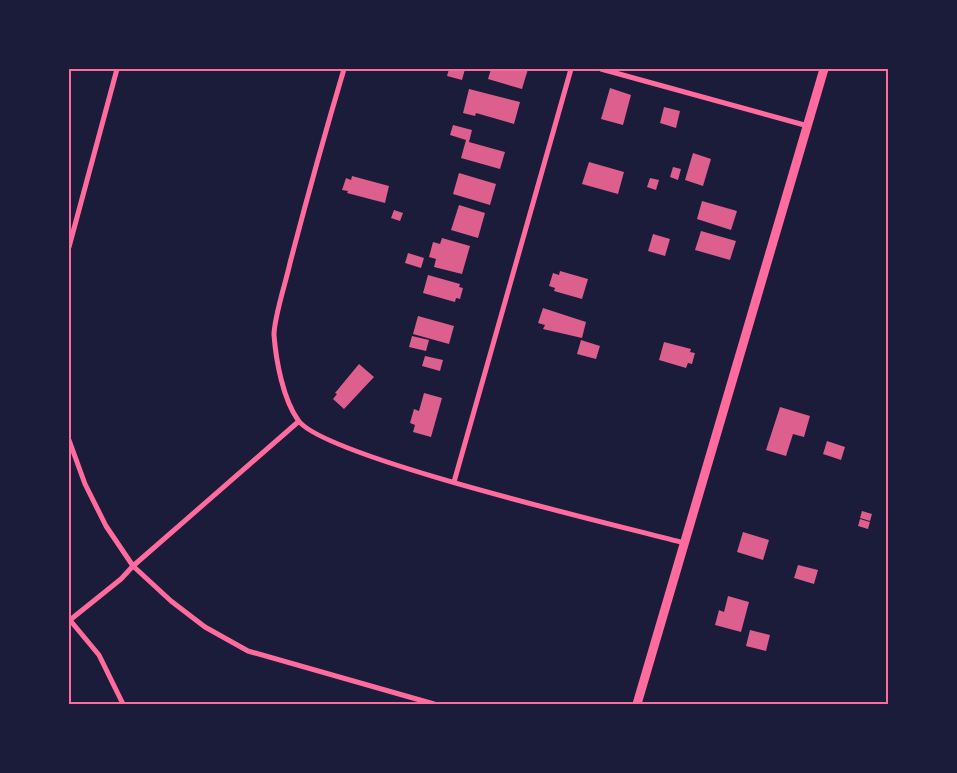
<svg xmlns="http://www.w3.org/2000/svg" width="957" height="773" viewBox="0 0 957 773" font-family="Mulish,sans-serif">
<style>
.building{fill:#dd5f8e}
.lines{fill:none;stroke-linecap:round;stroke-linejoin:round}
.minor{stroke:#ff6b9d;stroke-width:5}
.tertiary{stroke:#ff6b9d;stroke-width:9}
.neatline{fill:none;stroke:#ff6b9d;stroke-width:2}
</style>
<rect width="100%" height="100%" fill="#1b1b3a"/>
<g class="building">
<path d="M449 69H465L462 80 447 76Z"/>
<path d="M491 69H528L522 89 488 79Z"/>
<path d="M610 88 631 95 623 125 601 119Z"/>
<path d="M469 89 520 102 514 124 476 113 475 116 463 113Z"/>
<path d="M664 107 680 111 676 128 660 123Z"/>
<path d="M453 125 472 130 469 142 505 152 500 169 461 158 466 140 450 135Z"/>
<path d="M693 153 711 159 703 186 685 180Z"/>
<path d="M589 162 624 172 618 194 582 184Z"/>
<path d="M673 167 681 169 678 180 670 177Z"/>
<path d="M459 173 496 184 490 205 453 194Z"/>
<path d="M352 176 389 186 385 203 347 193 348 191 342 190 346 178 351 180Z"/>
<path d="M650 178 659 180 656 190 647 187Z"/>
<path d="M702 201 737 211 731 230 697 219Z"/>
<path d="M459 205 485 213 478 238 451 230Z"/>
<path d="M394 210 403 213 400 221 391 218Z"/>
<path d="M701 231 736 241 730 260 695 250Z"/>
<path d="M653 234 670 239 665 256 648 251Z"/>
<path d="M442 238 470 246 462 274 434 267 436 259 429 257 433 242 440 244Z"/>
<path d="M408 253 424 258 421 268 405 263Z"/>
<path d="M560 271 588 279 582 299 554 291 555 288 549 286 553 273 559 275Z"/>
<path d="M428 275 460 284 459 287 463 288 460 299 456 298 455 302 423 293Z"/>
<path d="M543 308 586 322 582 338 543 329 545 325 538 323Z"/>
<path d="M418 316 454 326 449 344 413 334Z"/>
<path d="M412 336 429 340 426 351 409 347Z"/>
<path d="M581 340 600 346 596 359 577 354Z"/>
<path d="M664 342 691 349 690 352 695 353 692 364 688 363 686 368 659 360Z"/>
<path d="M425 356 443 360 440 371 422 366Z"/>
<path d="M359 364 374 377 344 409 333 399 337 394 335 393Z"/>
<path d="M424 393 442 398 431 437 413 432 415 425 410 423 414 409 419 411Z"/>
<path d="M780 407 810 416 804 437 793 434 786 456 766 450Z"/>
<path d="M827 441 845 447 841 460 823 454Z"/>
<path d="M862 511 872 514 870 521 860 518Z"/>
<path d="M860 519 870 522 868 529 858 526Z"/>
<path d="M743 532 769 540 763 560 737 552Z"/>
<path d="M798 565 818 570 814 584 794 578Z"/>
<path d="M728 596 749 602 741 632 715 625 719 610 724 612Z"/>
<path d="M750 630 770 635 766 651 746 646Z"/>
</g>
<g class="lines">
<g class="minor">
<path d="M344 69C325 133 307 198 290 263 286 282 274 317 274 335 276 361 283 399 298 420 322 457 625 527 684 543"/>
<path d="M601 69 808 126"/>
<path d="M69 247 117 69"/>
<path d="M69 440 85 484 106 526 133 566 171 601 205 627 248 651 434 704"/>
<path d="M454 482 571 69"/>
<path d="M69 619 99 655 123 704"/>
<path d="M70 620 121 579 133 566 298 422"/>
</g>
<path class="tertiary" d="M637 704 824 69"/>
</g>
<rect width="957" height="773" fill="none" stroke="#1b1b3a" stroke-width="140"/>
<rect x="70" y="70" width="817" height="633" class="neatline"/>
</svg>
